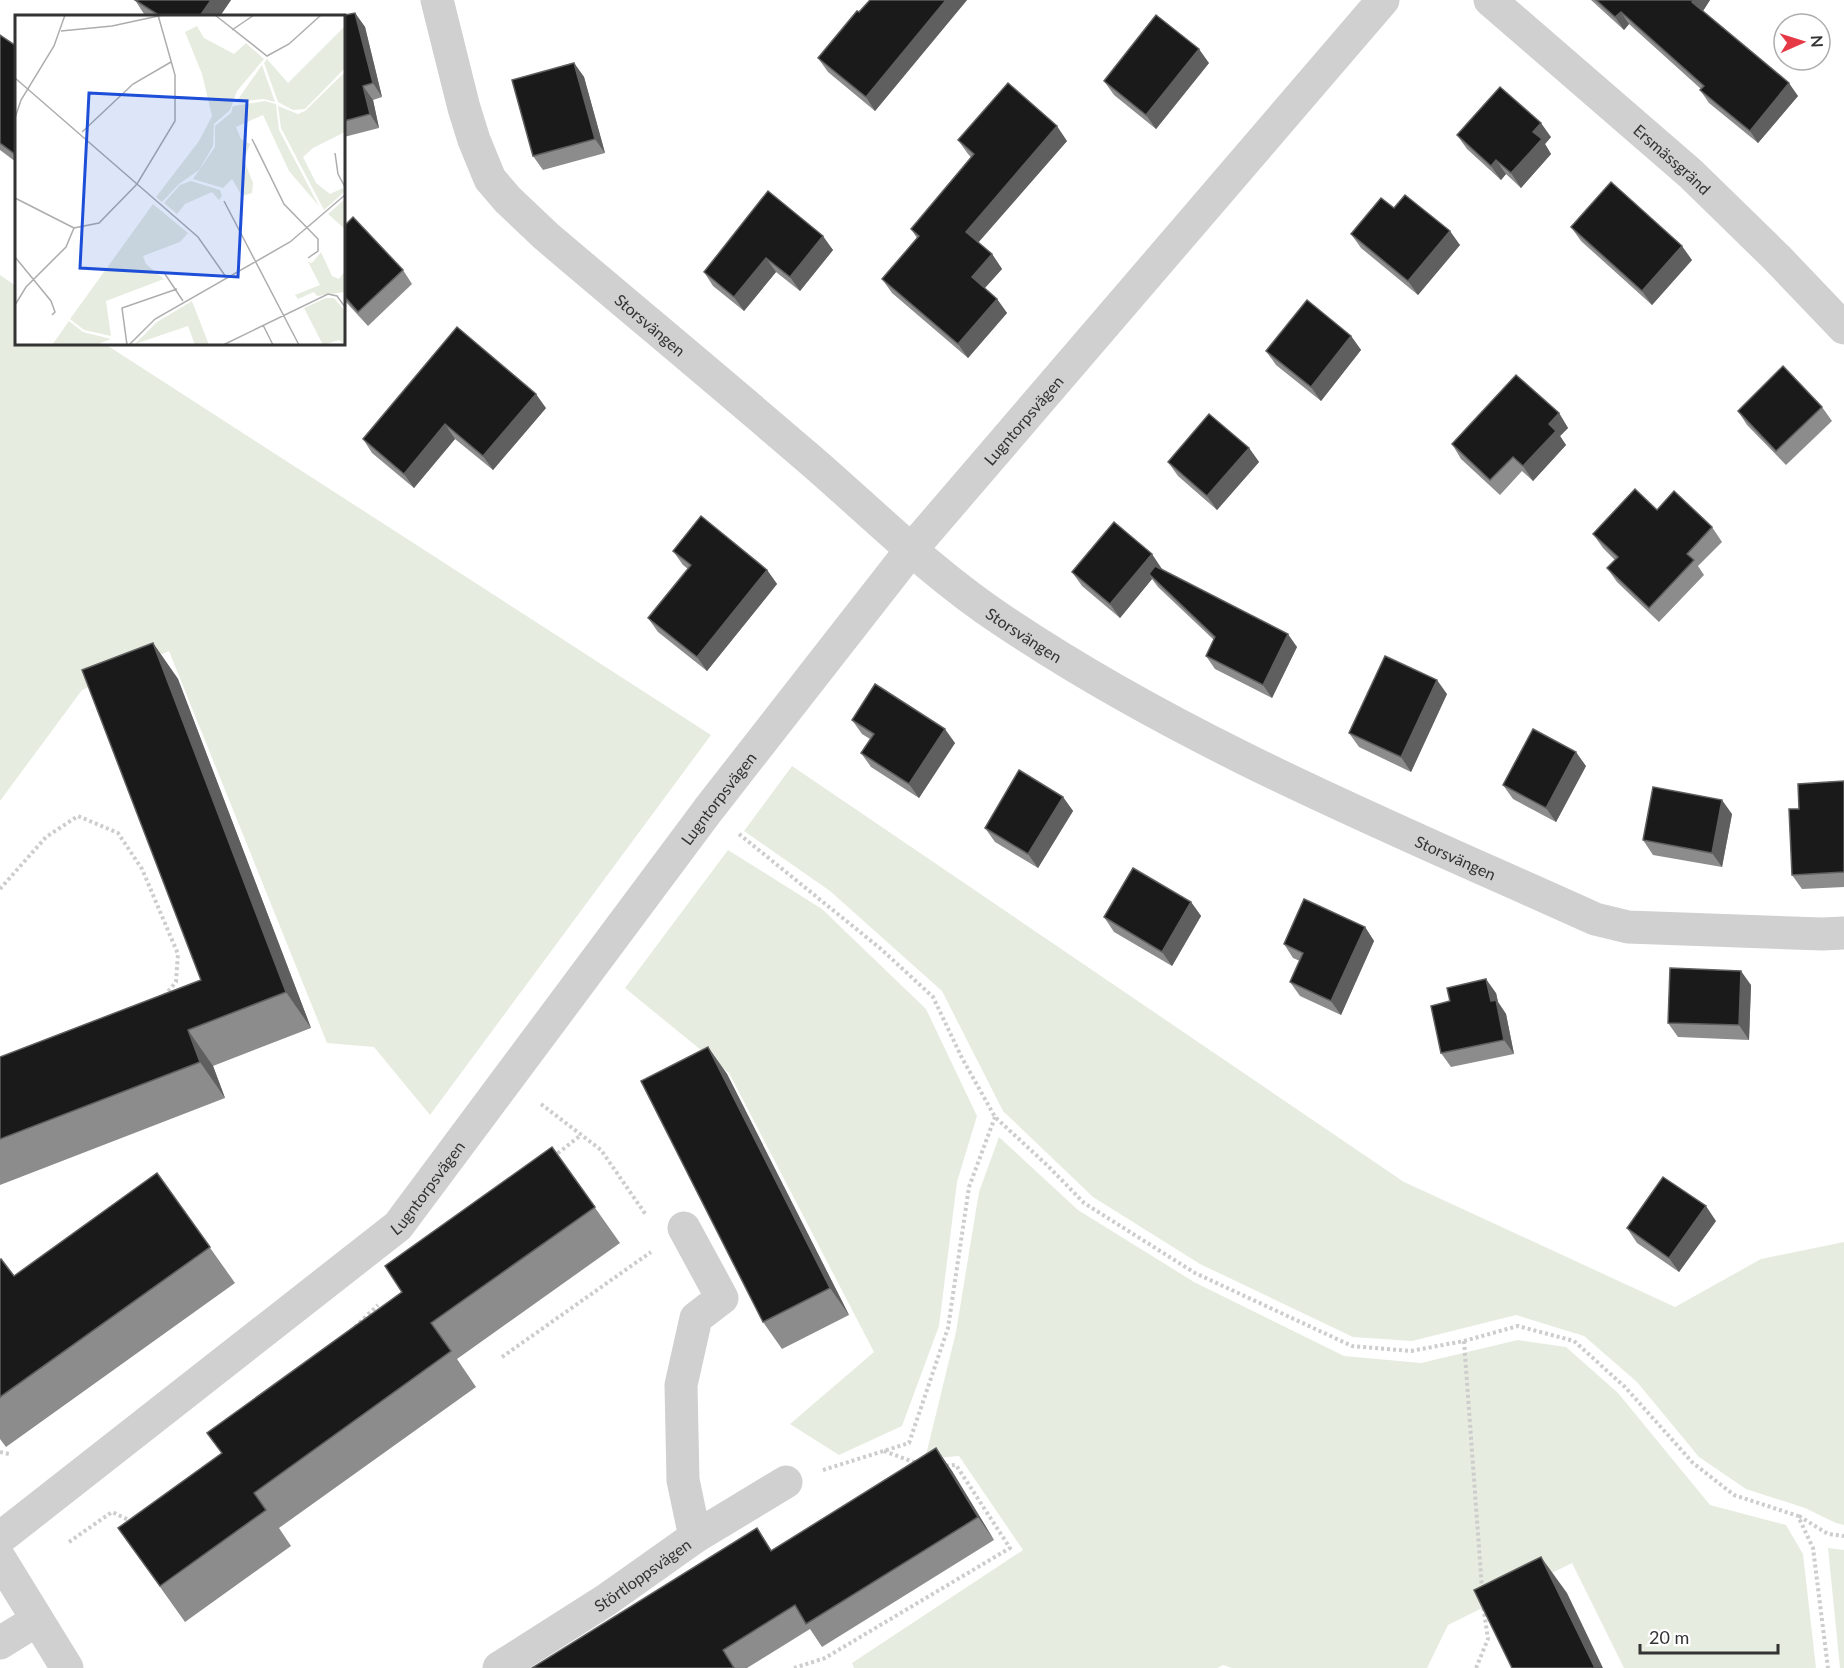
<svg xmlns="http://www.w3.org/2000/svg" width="1844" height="1668" viewBox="0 0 1844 1668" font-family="Lato,sans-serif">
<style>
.green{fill:#e6ecdf}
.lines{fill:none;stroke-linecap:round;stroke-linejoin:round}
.path{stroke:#cdcdcd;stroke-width:4;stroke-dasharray:3 3;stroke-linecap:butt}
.minor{stroke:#d0d0d0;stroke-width:33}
.wall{fill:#8c8c8c}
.shaded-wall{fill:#5f5f5f}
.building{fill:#1a1a1a;stroke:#5f5f5f;stroke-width:1.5}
.labels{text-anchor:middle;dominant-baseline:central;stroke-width:6;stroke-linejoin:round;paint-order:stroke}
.street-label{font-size:16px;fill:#333;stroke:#fff}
.inset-road{fill:none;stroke:#adadad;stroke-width:1.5}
.view{fill:#1d4ed8;fill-opacity:0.15;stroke:#1d4ed8;stroke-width:3}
.inset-edge{fill:none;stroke:#333;stroke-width:3}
</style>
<rect width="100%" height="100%" fill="#fff"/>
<g class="green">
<path d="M0 275 16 286V344H105L711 735 430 1115 374 1047 327 1043 169 651 82 690 0 801Z"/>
<path d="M792 766 1404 1182 1675 1307 1761 1259 1844 1242V1525L1836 1523 1805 1508 1746 1489 1699 1457 1637 1382 1584 1336 1516 1315 1412 1341 1353 1337 1200 1264 1093 1197 1003 1111 942 991 830 891 744 831Z"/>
<path d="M728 850 822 909 926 1009 977 1116 957 1182 939 1326 902 1426 839 1455 790 1424 874 1352 729 1073 625 988Z"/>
<path d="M999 1137 1078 1210 1194 1282 1344 1356 1421 1363 1518 1340 1566 1347 1618 1393 1710 1505 1786 1525 1803 1554 1816 1668H1624L1572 1563 1448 1625 1427 1668H1232L1223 1665 1217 1668H854L852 1663 1023 1550 959 1456 925 1459 956 1332 979 1192Z"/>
<path d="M1828 1548 1844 1550V1668H1840Z"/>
</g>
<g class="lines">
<g class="path">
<path d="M739 834 881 949 933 997 962 1058 995 1117 1048 1166 1084 1203 1195 1273 1352 1346 1411 1351 1464 1341 1518 1326 1574 1341 1625 1387 1693 1463 1734 1495 1798 1516 1813 1548 1828 1668"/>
<path d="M0 889 46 837 78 816 118 833 142 869 178 954 176 982 165 995"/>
<path d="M541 1104 601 1150 646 1215"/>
<path d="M553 1157 581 1135"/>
<path d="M355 1327 378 1305"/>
<path d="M1464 1341 1482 1589"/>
<path d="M502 1357 651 1252"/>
<path d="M884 1451 919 1464"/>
<path d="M0 1452 9 1454"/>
<path d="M823 1470 909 1443 948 1328 969 1187 995 1117"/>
<path d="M1799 1516 1828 1534 1844 1536"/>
<path d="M69 1542 112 1512 133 1522"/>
<path d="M794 1668 825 1658 1010 1548 956 1465 944 1466"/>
<path d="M1476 1668 1488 1639 1483 1605"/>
</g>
<g class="minor">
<path id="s1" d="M437 0 464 108 474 140 490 179 508 200 546 236C633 310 721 383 807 457 871 512 931 573 1002 620 1186 744 1394 828 1595 919L1628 927 1822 934 1844 933"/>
<path id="s2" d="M1490 0 1691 174 1777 258 1844 328"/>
<path d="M684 1228 722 1298 696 1318 681 1385 683 1480 695 1537"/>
<path id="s3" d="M0 1538 398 1226 708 810 911 550 1383 0"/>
<path d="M0 1559 67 1668"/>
<path d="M0 1643 37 1620"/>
<path id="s4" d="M499 1668 606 1600 695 1537 786 1482"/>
</g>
</g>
<g class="wall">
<path d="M135 0H231L220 16H149L144 14Z"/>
<path d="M870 0H967L875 111 828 72 818 58Z"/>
<path d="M1591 0H1710L1703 11 1798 96 1758 143 1709 103 1700 90 1701 89 1629 24 1624 30Z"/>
<path d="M355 13 365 27 382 97 373 100 379 128 344 137V16Z"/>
<path d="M0 35 16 46V162L0 150Z"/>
<path d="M574 63 584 77 605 153 543 170 533 156Z"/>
<path d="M1209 63 1156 129 1114 95 1104 81Z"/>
<path d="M1457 135 1551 137 1545 144 1551 154 1521 188 1506 174 1501 180 1467 149Z"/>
<path d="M958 140 1067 141 978 243 992 254 1002 269 985 288 997 299 1007 313 968 358 892 293 882 279 917 238 911 229 971 157 968 154Z"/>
<path d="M768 191 833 250 800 291 776 272 744 311 713 286 704 272Z"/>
<path d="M1394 208 1460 245 1418 295 1361 248 1351 234Z"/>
<path d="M344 226 403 270 412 284 368 326 344 300Z"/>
<path d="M1571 227 1692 260 1652 305 1581 241Z"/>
<path d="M1351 336 1361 350 1321 401 1276 365 1266 351Z"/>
<path d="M1822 407 1832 421 1786 465 1747 425 1738 411Z"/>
<path d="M546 408 493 470 455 439 414 488 372 453 363 439Z"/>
<path d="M1559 413 1568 428 1560 436 1566 445 1533 481 1522 471 1500 495 1461 459 1452 444Z"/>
<path d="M1249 448 1259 462 1217 510 1178 476 1168 462Z"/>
<path d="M1657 510 1712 527 1722 542 1698 566 1704 575 1659 622 1617 582 1607 568 1615 560 1603 548 1593 534Z"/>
<path d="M673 551 767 570 777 584 707 671 658 632 648 618 688 569 683 565Z"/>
<path d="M1161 569 1297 647 1272 698 1215 669 1206 656 1214 640 1158 587 1152 579 1120 618 1082 586 1072 572 1162 569Z"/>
<path d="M153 643 178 679 311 1028 213 1066 225 1098 0 1185V1057L201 980Z"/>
<path d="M1447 694 1411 772 1359 747 1349 733Z"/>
<path d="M852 720 955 743 919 798 871 767 861 753 870 739 862 734Z"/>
<path d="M1586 766 1556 822 1513 799 1503 785Z"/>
<path d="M1844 781V887L1802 889 1792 875 1799 809Z"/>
<path d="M1063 797 1073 811 1038 868 995 842 985 828Z"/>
<path d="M1732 814 1722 867 1653 855 1643 840Z"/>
<path d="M1191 902 1201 916 1172 966 1114 932 1104 917Z"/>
<path d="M1365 927 1374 941 1341 1015 1300 996 1290 982 1300 961 1293 958 1284 944Z"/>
<path d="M1751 985 1749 1040 1678 1037 1668 1023Z"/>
<path d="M1496 993 1498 1002 1506 1014 1514 1054 1451 1067 1441 1053Z"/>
<path d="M708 1047 727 1074 849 1315 782 1349 763 1322Z"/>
<path d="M552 1147 620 1243 457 1359 476 1387 279 1528 291 1546 185 1622 118 1528 222 1454 402 1292Z"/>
<path d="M157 1173 235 1283 6 1447 0 1439V1260L14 1276Z"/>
<path d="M1716 1221 1679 1272 1637 1243 1627 1228Z"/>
<path d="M936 1448 952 1471 994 1540 822 1647 810 1629 747 1668H532L757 1528 772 1551Z"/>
</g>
<g class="shaded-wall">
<path d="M211 0H231L220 16H200Z"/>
<path d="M946 0H967L875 111 866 97Z"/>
<path d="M1693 0H1710L1701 14 1692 2Z"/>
<path d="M1621 12 1629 24 1624 30 1615 17Z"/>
<path d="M355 13 365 27 382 97 373 83Z"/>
<path d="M1199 49 1209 63 1156 129 1146 115Z"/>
<path d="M574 63 584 77 605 153 595 139Z"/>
<path d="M1789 83 1798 96 1758 143 1750 131Z"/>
<path d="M363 86 373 100 379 128 370 114Z"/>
<path d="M1541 123 1551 137 1545 144 1551 154 1521 188 1511 173 1533 132Z"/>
<path d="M1057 126 1067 141 975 246 966 232Z"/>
<path d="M1496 160 1506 174 1501 180 1491 166Z"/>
<path d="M1450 231 1460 245 1418 295 1408 281Z"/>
<path d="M823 236 833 250 800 291 790 277Z"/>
<path d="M1682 246 1692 260 1652 305 1642 291Z"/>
<path d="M992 254 1002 269 982 291 972 277Z"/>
<path d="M766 258 776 272 744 311 734 297Z"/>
<path d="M997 299 1007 313 968 358 958 344Z"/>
<path d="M1351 336 1361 350 1321 401 1311 387Z"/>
<path d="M536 394 546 408 493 470 483 456Z"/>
<path d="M1559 413 1568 428 1560 436 1566 445 1533 481 1523 466 1549 424Z"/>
<path d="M445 424 455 439 414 488 404 474Z"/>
<path d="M1249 448 1259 462 1217 510 1207 496Z"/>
<path d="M1152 554 1162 569 1153 578 1149 574 1152 579 1120 618 1110 604Z"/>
<path d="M767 570 777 584 707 671 697 657Z"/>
<path d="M1288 634 1297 647 1272 698 1263 685Z"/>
<path d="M153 643 178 679 311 1028 286 992Z"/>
<path d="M1437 680 1447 694 1411 772 1401 757Z"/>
<path d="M945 729 955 743 919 798 909 784Z"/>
<path d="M1576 752 1586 766 1556 822 1546 808Z"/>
<path d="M1063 797 1073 811 1038 868 1028 854Z"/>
<path d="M1722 800 1732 814 1722 867 1712 853Z"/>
<path d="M1191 902 1201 916 1172 966 1162 952Z"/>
<path d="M1365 927 1374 941 1341 1015 1331 1001Z"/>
<path d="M1741 971 1751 985 1749 1040 1739 1025Z"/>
<path d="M1486 979 1496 993 1498 1002 1506 1014 1514 1054 1504 1040 1491 1001Z"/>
<path d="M188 1030 213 1066 225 1098 200 1062Z"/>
<path d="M708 1047 727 1074 849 1315 830 1288Z"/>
<path d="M1706 1206 1716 1221 1679 1272 1669 1258Z"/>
<path d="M936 1448 952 1471 994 1540 978 1517Z"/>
<path d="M1541 1557 1567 1593 1603 1668H1595Z"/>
</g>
<g class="building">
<path d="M135 0H211L200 16H160Z"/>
<path d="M870 0H946L866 97 818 58 857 11 859 12Z"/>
<path d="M1596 0H1693L1692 2 1789 83 1750 131 1700 90 1704 86 1621 12 1615 17Z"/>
<path d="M355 13 373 83 363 86 370 114 344 121V16H340Z"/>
<path d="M1156 15 1199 49 1146 115 1104 81Z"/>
<path d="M0 35 16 46V155L0 143Z"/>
<path d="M574 63 595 139 533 156 512 80Z"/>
<path d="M1008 83 1057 126 966 232 992 254 972 277 997 299 958 344 882 279 919 236 911 229 974 154 958 140Z"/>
<path d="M1500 87 1541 123 1533 132 1542 139 1511 173 1496 160 1491 166 1457 135Z"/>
<path d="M1611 182 1682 246 1642 291 1571 227Z"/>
<path d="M768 191 823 236 790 277 766 258 734 297 704 272Z"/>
<path d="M1405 195 1450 231 1408 281 1351 234 1381 198 1394 208Z"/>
<path d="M353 217 403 270 358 312 344 296V226Z"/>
<path d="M1307 300 1351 336 1311 387 1266 351Z"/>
<path d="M457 327 536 394 483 456 445 424 404 474 363 439Z"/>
<path d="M1783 366 1822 407 1776 451 1738 411Z"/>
<path d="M1516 375 1559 413 1549 424 1556 431 1523 466 1513 457 1490 480 1452 444Z"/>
<path d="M1209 414 1249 448 1207 496 1168 462Z"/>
<path d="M1635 489 1657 510 1674 491 1712 527 1687 554 1694 560 1649 608 1607 568 1618 557 1593 534Z"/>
<path d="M701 516 767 570 697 657 648 618 691 565 673 551Z"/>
<path d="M1114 522 1152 554 1110 604 1072 572Z"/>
<path d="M1155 566 1288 634 1263 685 1206 656 1215 637 1149 574Z"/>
<path d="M153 643 286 992 188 1030 200 1062 0 1139V1057L201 980 82 670Z"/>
<path d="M1385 656 1437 680 1401 757 1349 733Z"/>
<path d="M875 684 945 729 909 784 861 753 874 734 852 720Z"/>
<path d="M1533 729 1576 752 1546 808 1503 785Z"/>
<path d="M1019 770 1063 797 1028 854 985 828Z"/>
<path d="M1844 781V872L1792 875 1789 809H1799L1798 784Z"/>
<path d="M1653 787 1722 800 1712 853 1643 840Z"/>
<path d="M1133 868 1191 902 1162 952 1104 917Z"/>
<path d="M1304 899 1365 927 1331 1001 1290 982 1303 953 1284 944Z"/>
<path d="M1670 968 1741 971 1739 1025 1668 1023Z"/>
<path d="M1486 979 1491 1001 1496 1000 1504 1040 1441 1053 1431 1006 1450 1001 1447 988Z"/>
<path d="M708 1047 830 1288 763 1322 641 1081Z"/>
<path d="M552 1147 595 1207 431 1323 451 1351 254 1493 266 1510 160 1586 118 1528 222 1453 207 1433 402 1292 385 1266Z"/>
<path d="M157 1173 210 1247 0 1397V1260L1 1259 14 1276Z"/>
<path d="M1663 1177 1706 1206 1669 1258 1627 1228Z"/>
<path d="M936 1448 978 1517 806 1624 795 1605 723 1650 734 1668H532L757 1528 771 1551Z"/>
<path d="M1541 1557 1595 1668H1512L1474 1590Z"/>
</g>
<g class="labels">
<g class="street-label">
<text stroke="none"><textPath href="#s2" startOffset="242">Ersmässgränd</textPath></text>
<text stroke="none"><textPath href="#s1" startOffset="404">Storsvängen</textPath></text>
<text stroke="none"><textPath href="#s3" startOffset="1526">Lugntorpsvägen</textPath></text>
<text stroke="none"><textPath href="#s1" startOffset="890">Storsvängen</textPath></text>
<text stroke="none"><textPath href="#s3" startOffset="1040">Lugntorpsvägen</textPath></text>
<text stroke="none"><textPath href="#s1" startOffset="1376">Storsvängen</textPath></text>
<text stroke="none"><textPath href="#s3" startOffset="554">Lugntorpsvägen</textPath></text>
<text stroke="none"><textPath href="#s4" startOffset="171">Störtloppsvägen</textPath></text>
</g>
</g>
<g transform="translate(15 15)">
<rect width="330" height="330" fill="#fff"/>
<path d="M182 11 189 23 219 39 231 28 249 44 222 76 215 95 199 109 198 131 184 155 164 169 147 187 141 182 184 126 197 101 187 59 170 17ZM330 11V53L290 94 278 95 263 87 249 48 252 44 273 68ZM247 50 260 87 249 84 221 87ZM330 57V117L298 133 288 142 301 168 315 179 328 173 329 177 309 195 266 113 263 91 283 99 290 96ZM250 86 261 89 264 115 304 191 274 156 248 100 221 112 226 124 235 129 229 145 238 168 237 178 227 181 217 164 208 173 178 164 200 132V111L216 98 218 91ZM176 166 205 175 207 181 204 185 197 177 170 189 162 199 149 188 165 170ZM330 184V214L313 199ZM138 189 173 218 165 227 128 241 131 249 149 264 91 286 96 321 69 315 55 304ZM306 237 317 261 324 264 330 256V277L302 281 299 277 283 284 280 280 305 270 293 247 297 248ZM311 283H319L330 296V330L324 325 308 330 289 293ZM177 286 194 330H180L173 311 120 329 142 307ZM54 306 68 317 96 324 81 330H37Z" fill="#e6ecdf"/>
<path class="inset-road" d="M200 0 252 41 274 29 306 0M217 15 239 0M46 16 97 11 148 0M0 63 183 222 211 262M0 103 6 85 39 31 50 0M67 117 118 69 156 47M237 124 269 189 303 224V236L293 243M320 138 323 159 330 172M0 183 59 213M209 186 284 330M0 242 36 286 40 297 37 300M150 259 168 286M0 290 11 272 51 232 59 213 84 208 122 169 160 106V60L143 0M248 310 258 330M112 330 107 293 162 274M114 330 140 304 275 227 330 180M208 330 313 279 322 281 330 292"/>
<path class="view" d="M74 78 232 86 223 262 65 253Z"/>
<rect width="330" height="330" class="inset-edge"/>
</g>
<g transform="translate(1802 42) rotate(87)"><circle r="28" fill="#ffffff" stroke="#adadad" stroke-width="1.5"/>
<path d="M0-4.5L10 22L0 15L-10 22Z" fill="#e63946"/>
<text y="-9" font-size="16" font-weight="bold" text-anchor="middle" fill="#333333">N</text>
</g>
<path d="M1640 1644v9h138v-9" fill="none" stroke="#333333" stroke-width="3"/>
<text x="1649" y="1644" font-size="18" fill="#333333" stroke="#ffffff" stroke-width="4.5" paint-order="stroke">20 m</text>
</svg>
